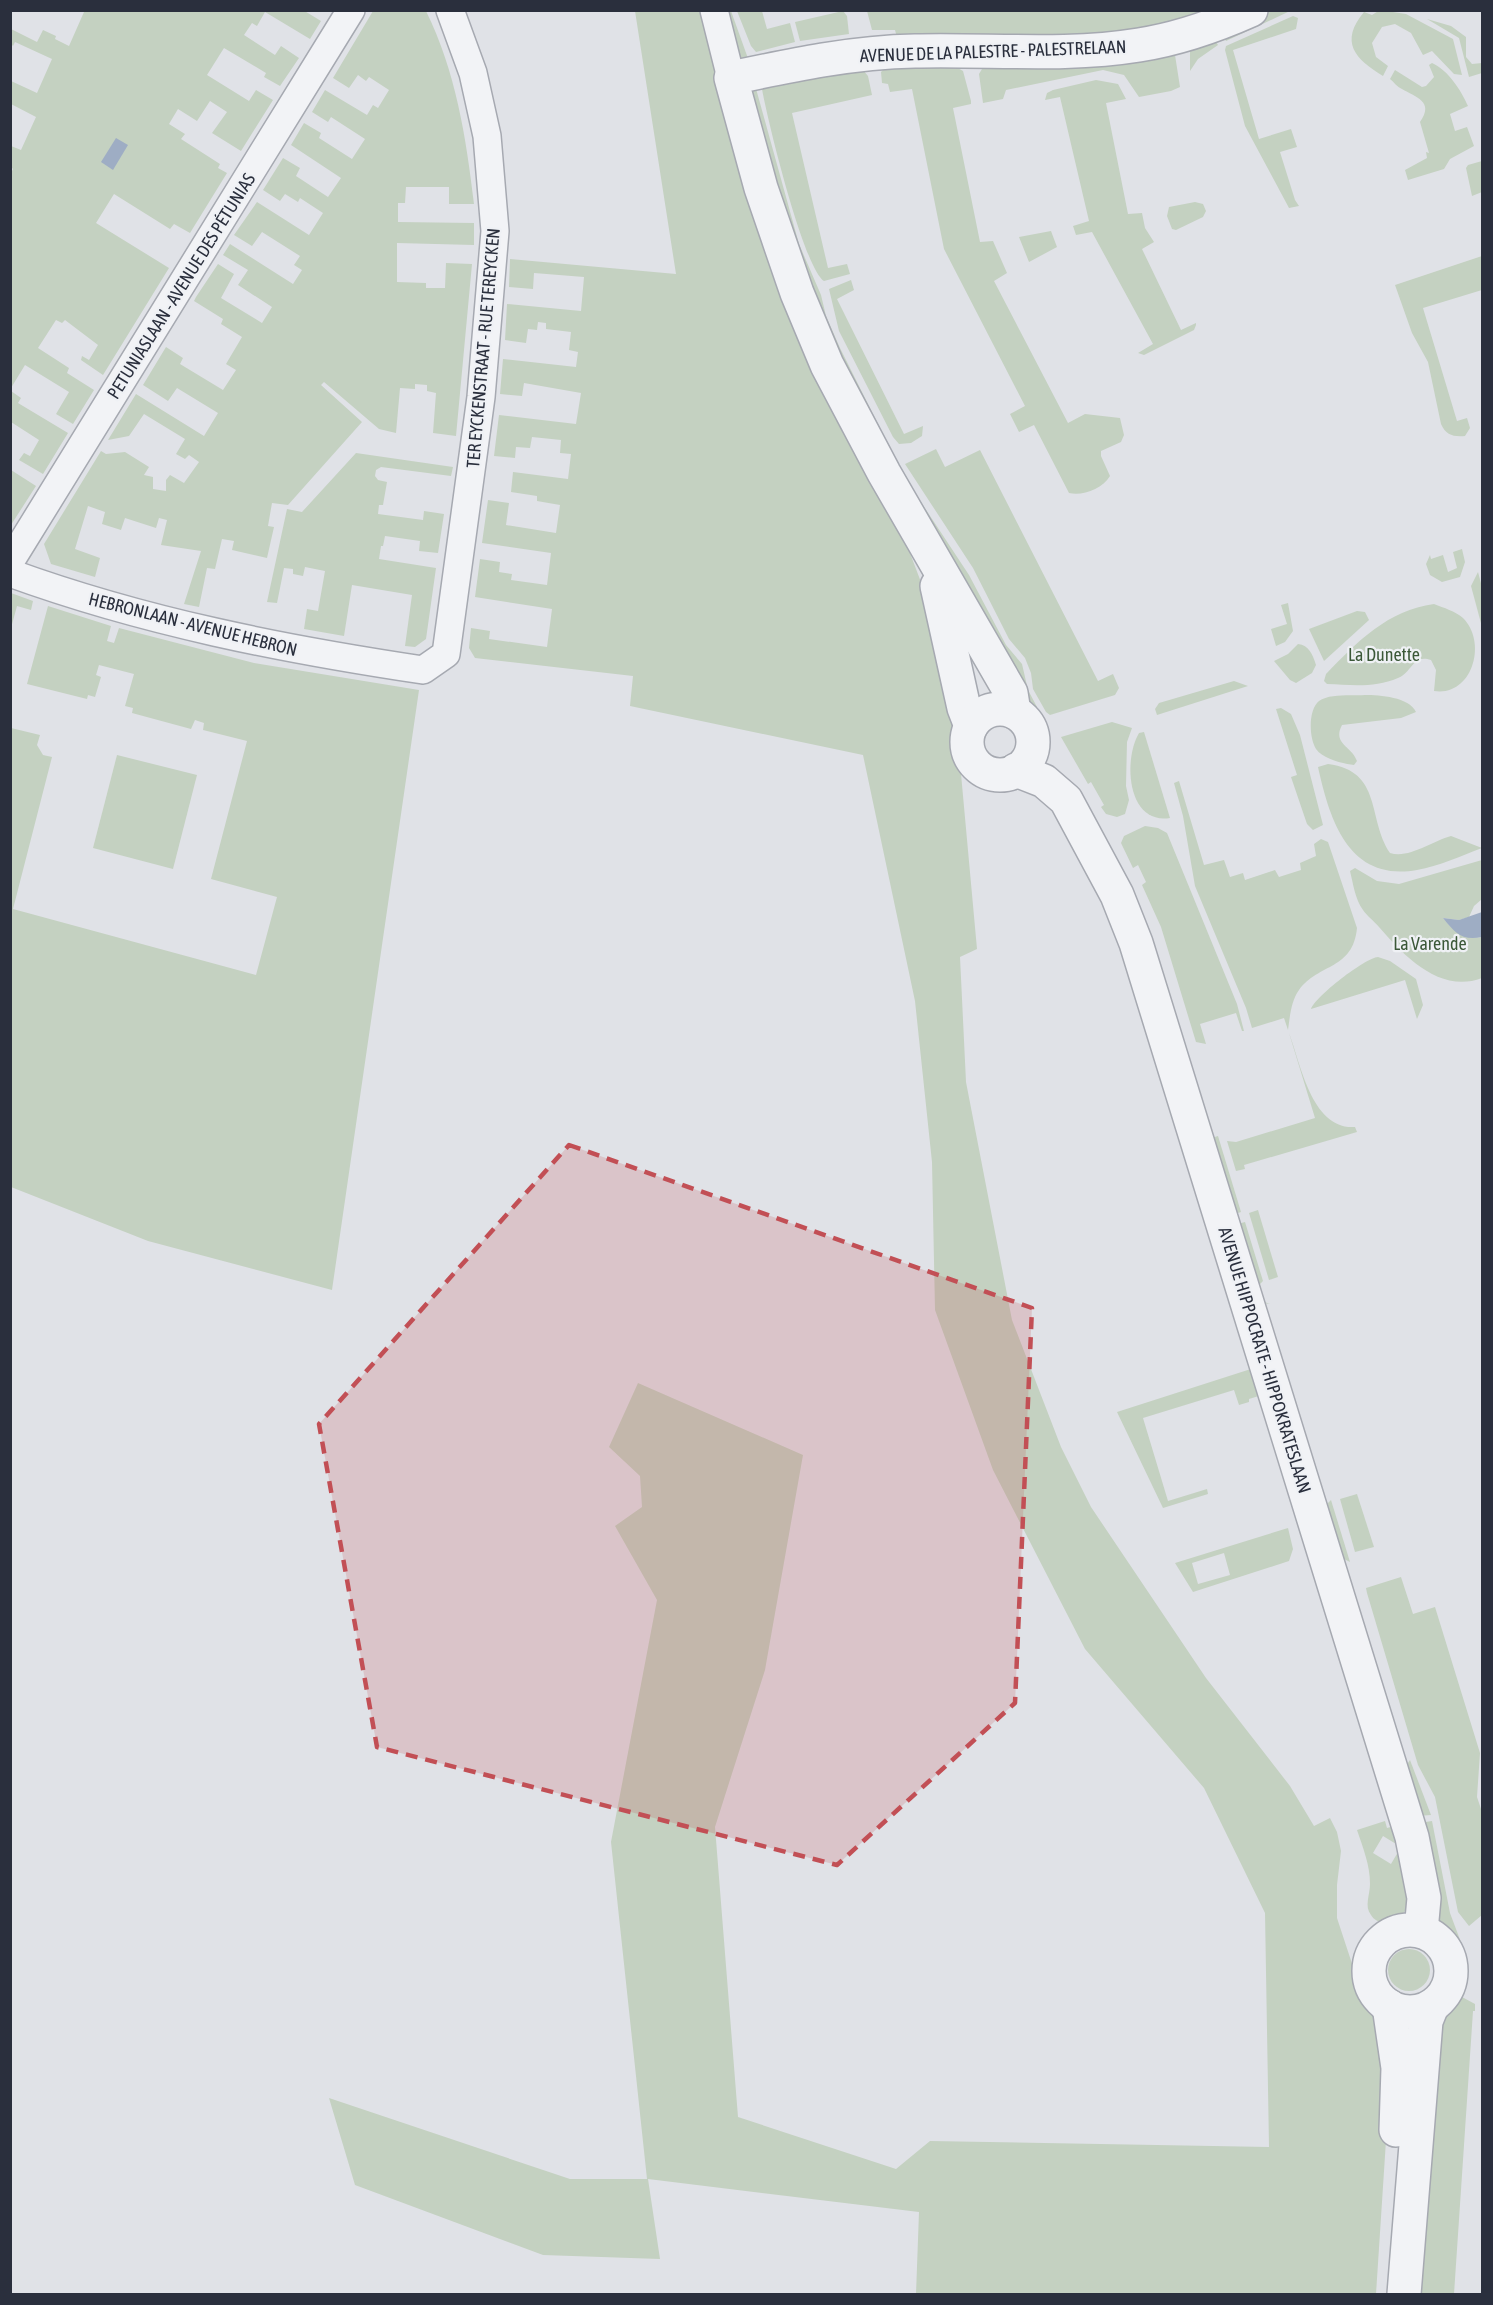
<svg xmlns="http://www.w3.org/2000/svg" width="1493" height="2305" viewBox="0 0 1493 2305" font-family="'Asap Condensed',sans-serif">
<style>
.green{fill:#c4d1c1;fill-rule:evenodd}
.water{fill:#9eadc4}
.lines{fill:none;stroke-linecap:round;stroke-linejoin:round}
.minor-casing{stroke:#a6a9b1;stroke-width:30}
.tertiary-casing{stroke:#a6a9b1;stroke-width:36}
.minor{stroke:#f2f3f6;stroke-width:27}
.tertiary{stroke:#f2f3f6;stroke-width:33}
.marked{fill:#c24f55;fill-opacity:0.2;stroke:#c24f55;stroke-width:4.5;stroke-dasharray:12 8;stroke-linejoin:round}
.labels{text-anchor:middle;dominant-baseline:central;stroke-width:4.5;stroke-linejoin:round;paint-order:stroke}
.street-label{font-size:18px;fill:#2a2f3d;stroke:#eff1f5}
.park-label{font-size:18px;fill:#3b5838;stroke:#eff1f5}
</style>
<rect width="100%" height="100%" fill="#e0e2e7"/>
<g class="green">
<path d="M303 10 321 21 310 39 265 12 257 26 252 23 244 35 275 55 281 46 299 58 280 86 264 77 266 73 224 48 207 75 249 101 256 90 273 100 241 151 212 133 227 112 210 101 197 121 178 109 169 124 185 134 181 139 220 164 218 168 227 173 190 233 174 224 170 229 114 194 96 223 169 268 103 375 81 360 82 356 89 360 98 345 65 320 62 323 56 320 38 348 69 368 67 373 94 390 73 424 56 414 69 392 25 365 11 388 10 175 13 169 11 167V146L21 150 36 117 11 104V81L37 93 52 59 15 42 13 46 11 44V29L37 42 43 30 56 36 55 39 69 46 84 12 82 11Z"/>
<path d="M1380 10 1406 14 1453 39 1462 75 1454 74 1432 51 1423 55 1411 33 1395 24 1382 27 1372 43 1376 57 1388 66 1383 76C1355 59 1339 42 1364 12L1372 15Z"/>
<path d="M373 11H426C456 72 466 137 474 204H449V187H406L405 203H398V222L474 223V245L397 243V282L426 283V288H445L446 263 472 264 456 436 433 433 436 393 427 391V385L415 384V389L400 388 396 433 379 429 324 382 321 385 362 422 288 505 272 503 268 526 274 527 267 558 232 550 234 541 222 539 215 569 207 568 199 607 184 604 201 551 161 545 167 520 159 518 156 528 125 518 121 530 102 524 105 512 88 506 75 549 100 558 95 577 51 564 44 544 101 451 106 454 125 452 149 467 144 475 153 477V489L166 491V480L170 475 184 483 199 462 189 455 185 459 176 454 185 439 144 414 129 436 108 440 136 394 204 436 218 413 177 388 168 401 143 385 166 347 183 358 180 364 223 390 236 370 226 364 242 337 221 324 223 319 194 301 196 297 218 264 234 274 221 298 262 323 272 307 238 285 248 270 223 255 230 244 293 284 302 270 294 265 300 256 262 232 252 246 234 235 257 202 309 235 323 213 300 198 298 202 285 194 280 201 263 190 283 158 300 168 296 176 328 197 341 178 291 145 304 123 321 133 319 138 352 159 365 139 331 117 328 122 312 112 325 90 367 115 373 105 378 108 389 90 369 77 366 81 358 75 349 88 333 78Z"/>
<path d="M635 11H704L924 590 951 695 958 741 977 949 960 957 966 1082 1012 1320 1061 1447 1091 1507 1206 1678 1290 1786 1314 1826 1330 1818 1337 1832 1341 1851 1337 1885V1918L1360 1988 1379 2019 1390 2079 1376 2294H916L919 2212 648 2179 660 2259 543 2255 355 2185 329 2098 570 2179H647L611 1842 657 1600 615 1526 642 1507 640 1476 609 1447 638 1383 803 1455 765 1670 715 1827 738 2117 896 2169 930 2141 1269 2147 1265 1913 1204 1788 1085 1649 993 1470 935 1310 932 1162 915 1001 863 755 630 706 633 676 475 658 469 648 471 628 490 631 489 639 547 647 552 609 475 597 480 559 500 562 499 572 512 574 511 580 547 585 551 553 482 543 488 500 509 503 506 525 556 533 560 505 537 501V496L511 492 513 472 568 479 571 454 560 453 561 440 532 437 530 448 516 447 515 458 494 456 499 415 576 424 581 393 524 383 522 396 500 394 503 359 576 367 578 352 569 350 571 332 546 329V323L538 322 537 330 528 329 526 343 505 340 507 304 581 311 584 277 534 273 533 289 509 287 510 259 676 274Z"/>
<path d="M724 11H731L750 64 740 60Z"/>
<path d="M737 11H762L767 29 790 23 795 42 756 52 751 46Z"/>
<path d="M843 11 847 16 849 34 800 41 795 22Z"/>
<path d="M867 11H1227L1146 34 898 41 895 30H872Z"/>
<path d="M1272 11H1290L1226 41 1221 33Z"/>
<path d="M1293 16 1298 18 1296 29 1233 50 1259 139 1291 129 1297 147 1280 152 1295 200 1299 206 1289 208 1245 126 1225 50 1226 46Z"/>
<path d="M1427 19 1451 26 1466 37V57L1472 64 1482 63V73L1469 77 1459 38Z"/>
<path d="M1215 40 1218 45 1198 59 1190 71V50Z"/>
<path d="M1169 53 1175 55 1180 87 1171 91 1139 97 1124 75 1103 70 1006 90 1003 99 983 103 979 74 982 69 992 66Z"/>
<path d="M949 63 963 71 971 101V104L953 108 980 242 993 241 1007 273 994 281 1068 423 1085 414 1120 418 1124 435 1121 442 1101 451V456L1110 476C1102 489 1083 496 1069 493L1034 425 1019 432 1010 414 1025 406 944 249 912 89 890 92 888 84 882 83 881 72 885 68Z"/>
<path d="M1432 63C1448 70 1461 90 1468 106L1450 114 1455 131 1467 127 1474 146 1450 159 1444 169 1408 180 1405 170 1427 158 1426 152 1429 153 1420 122C1435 101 1415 97 1402 89 1397 87 1394 82 1390 79L1395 70 1422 87 1426 86 1434 77 1429 65Z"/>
<path d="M862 69 868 76 872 95 792 113 828 268 847 264 850 274 824 281C804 269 767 118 762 89Z"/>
<path d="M1096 80 1118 84 1126 99 1106 103 1128 214 1142 213 1145 228 1154 242 1142 249 1181 330 1196 323V325L1194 330 1144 355 1138 353 1153 344 1092 232 1076 235 1073 226 1089 221 1060 97 1045 100 1047 93 1053 90Z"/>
<path d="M755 85 799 244 821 295 826 316 840 348 893 454H890L812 310 749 91Z"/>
<path d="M1482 161V192L1472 196 1466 168 1468 165Z"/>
<path d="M1195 202 1203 204 1206 211 1203 217 1176 230 1172 229 1167 216 1169 207Z"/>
<path d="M1051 231 1057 247 1029 262 1019 237Z"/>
<path d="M1482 256V290L1423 308 1457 421 1467 418 1470 428 1465 436C1453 437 1446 435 1441 424L1428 362 1412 333 1395 285Z"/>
<path d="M851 280 854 290 837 299 904 434 923 426 922 436 911 443 899 444 893 437 839 331 829 289Z"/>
<path d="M11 391 21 398 18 403 68 433 43 474 19 460 24 453 30 456 39 440 11 422Z"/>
<path d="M936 449 945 467 980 450 1098 681 1113 674 1119 688 1115 695 1050 715 1046 712 1033 689 1031 673 1025 658 1009 639 973 568 905 464Z"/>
<path d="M356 453 453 467 451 476 381 467 376 470 375 476 378 480 387 482 383 505H379L378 514 423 520 424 511 444 514 438 553 419 551 420 541 385 536 383 546H381L379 559 436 568 426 639 415 647 405 646 412 595 352 585 344 636 304 629 307 609 318 611 325 571 305 567 303 576 293 574V569L284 568 277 603 267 602 287 509 302 512Z"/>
<path d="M11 470 36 486 11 525Z"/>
<path d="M907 481 969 575 1006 645 1022 664 1028 690 1037 707 1028 713Z"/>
<path d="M1462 549 1465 562 1460 577 1442 582 1430 575 1426 564 1430 555 1431 559 1443 555 1448 572 1457 568 1453 552Z"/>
<path d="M1478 572 1482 587V627L1471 586Z"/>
<path d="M11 593 33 601 31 610 17 606 11 628Z"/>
<path d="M1288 603 1293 631 1285 642 1276 646 1271 629 1287 624 1281 605Z"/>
<path d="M1434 604C1444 608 1455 611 1463 618 1488 643 1472 697 1434 691L1436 670 1431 660C1412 654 1413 672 1398 678 1375 688 1351 685 1327 684L1324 681 1326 674C1357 642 1388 610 1434 604Z"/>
<path d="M48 606 111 626 107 641 114 643 119 628 254 663 419 690 332 1290 148 1241 11 1187V728L40 735 37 745 43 755 52 757 13 909 256 975 277 897 211 879 247 741 203 730 204 723 195 720 191 729 132 713 133 708 125 706 134 674 99 665 96 675 101 677 95 697 88 695 87 699 27 684Z"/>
<path d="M1357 611 1365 612 1369 620 1324 661 1309 629Z"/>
<path d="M1298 644C1309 645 1313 655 1316 665L1312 673 1296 683 1290 680 1274 661 1288 654Z"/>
<path d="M1234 681 1248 686 1157 715 1155 709 1159 703Z"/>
<path d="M1365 695C1380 695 1409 697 1416 712L1401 718 1342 725C1332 744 1352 746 1357 761L1354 765C1344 764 1323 759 1316 749 1309 738 1308 710 1319 701 1330 693 1353 696 1365 695Z"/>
<path d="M1281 708 1291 714 1300 735 1323 825 1313 830 1307 824 1291 777 1297 775 1276 709Z"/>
<path d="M1112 722 1132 728 1127 742 1126 786 1129 800 1125 814 1117 817 1106 814 1101 807 1104 805 1091 782 1088 784 1061 737Z"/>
<path d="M1144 732 1170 818C1127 825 1123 760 1139 733Z"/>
<path d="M117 755 197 775 173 869 93 848Z"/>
<path d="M1328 764C1383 771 1367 819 1390 853 1409 859 1432 841 1451 836L1482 848C1461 856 1439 866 1417 870 1349 882 1330 821 1318 767Z"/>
<path d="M1179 781 1204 865 1224 860 1230 877 1243 873 1245 880 1275 870 1279 877 1301 870 1300 863 1316 856 1314 844 1321 839 1328 842 1357 928C1353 970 1319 963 1299 990 1291 1001 1290 1016 1288 1030L1284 1018 1252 1028 1246 1008 1195 886 1183 816 1174 783Z"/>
<path d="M1145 826 1158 828 1167 833 1237 1004 1244 1031H1242L1236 1013 1200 1024 1206 1044 1196 1042 1161 927 1142 885 1146 882 1138 865 1133 868 1121 843 1124 836Z"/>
<path d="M1482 860V899L1474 906 1469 917 1459 920 1443 918C1452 930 1467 940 1482 937V978C1440 994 1404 956 1379 927 1374 921 1367 916 1363 910 1355 899 1353 883 1350 871L1355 868 1377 881 1399 884Z"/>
<path d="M1378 957 1390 961 1416 979 1423 1005 1417 1019 1405 980 1311 1009C1316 996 1365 958 1378 957Z"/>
<path d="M1289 1033C1301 1065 1312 1130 1355 1127L1357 1132 1244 1165 1245 1169 1236 1171 1227 1141 1236 1142 1315 1118Z"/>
<path d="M1218 1136 1241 1212 1232 1215 1208 1139Z"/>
<path d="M1258 1210 1278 1277 1269 1280 1249 1213Z"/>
<path d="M1245 1222 1263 1281 1258 1286 1262 1301 1270 1304 1263 1303 1234 1225Z"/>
<path d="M1254 1368 1262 1395 1249 1399V1402L1239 1405 1234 1390 1143 1418 1168 1501 1207 1489 1208 1494 1163 1508 1117 1412Z"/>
<path d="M1357 1494 1374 1547 1355 1552 1340 1499Z"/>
<path d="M1331 1500 1350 1562 1342 1558 1326 1505Z"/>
<path d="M1288 1528 1293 1549 1289 1561 1193 1592 1175 1563ZM1224 1553 1230 1575 1198 1584 1192 1563Z"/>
<path d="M1401 1577 1413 1614 1435 1607 1480 1753 1477 1797 1482 1812V1915L1469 1926 1458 1912 1435 1797 1418 1765 1367 1593 1366 1588Z"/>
<path d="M1410 1760 1431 1815 1417 1816 1403 1770Z"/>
<path d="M1385 1821 1387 1828 1398 1825C1405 1852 1430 1908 1391 1920 1383 1923 1376 1923 1371 1915 1364 1906 1370 1895 1370 1884 1370 1865 1363 1848 1357 1830ZM1383 1836 1401 1847 1391 1864 1373 1853Z"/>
<path d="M1432 1821 1450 1913 1462 1945 1447 1935 1439 1922 1419 1823Z"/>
<circle cx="1409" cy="1970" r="21"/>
<path d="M1462 1997 1475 2004V2011H1473L1454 2294H1419L1442 2022Z"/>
</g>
<g class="water">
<path d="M116 138 128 145 113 170 101 162Z"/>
<path d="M1482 912V937C1462 941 1455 933 1443 918L1459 920Z"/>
</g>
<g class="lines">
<g class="minor-casing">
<g id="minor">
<path d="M714 10 731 78"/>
<path d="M10 562 351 10"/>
<path d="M10 573C145 622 283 649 423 670L446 654 481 397 495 231 487 136 473 73 450 10"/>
</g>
</g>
<g class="tertiary-casing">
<g id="tertiary">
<path d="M937 586 964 708 971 726"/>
<circle cx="1000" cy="742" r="33"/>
<path d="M1014 712 1011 693 884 473 827 365 797 293 761 188 731 78C792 65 853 52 915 51 989 49 1065 57 1139 45 1178 39 1215 26 1251 10"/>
<path d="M1016 770 1044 781 1066 800 1117 895 1136 943 1412 1837 1424 1898 1421 1931"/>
<circle cx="1410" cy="1971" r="41"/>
<path d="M1389 2006 1398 2068 1396 2130"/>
<path d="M1404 2294 1426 2021 1432 2006"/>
</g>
</g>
<use href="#minor" class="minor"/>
<use href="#tertiary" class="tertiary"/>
</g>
<path class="marked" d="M569 1145 1032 1308 1015 1703 837 1865 377 1747 319 1424Z"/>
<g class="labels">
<g class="street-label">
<text transform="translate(993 51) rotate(-2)">AVENUE DE LA PALESTRE - PALESTRELAAN</text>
<text transform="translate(181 286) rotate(-58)">PETUNIASLAAN - AVENUE DES PÉTUNIAS</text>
<text transform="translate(483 348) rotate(-85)">TER EYCKENSTRAAT - RUE TEREYCKEN</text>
<text transform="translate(193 624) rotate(14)">HEBRONLAAN - AVENUE HEBRON</text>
<text transform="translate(1265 1360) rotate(73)">AVENUE HIPPOCRATE - HIPPOKRATESLAAN</text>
</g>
<g class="park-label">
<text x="1384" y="654">La Dunette</text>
<text x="1430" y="943">La Varende</text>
</g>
</g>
<rect width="1493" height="2305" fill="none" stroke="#2a2f3d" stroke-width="24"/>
</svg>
